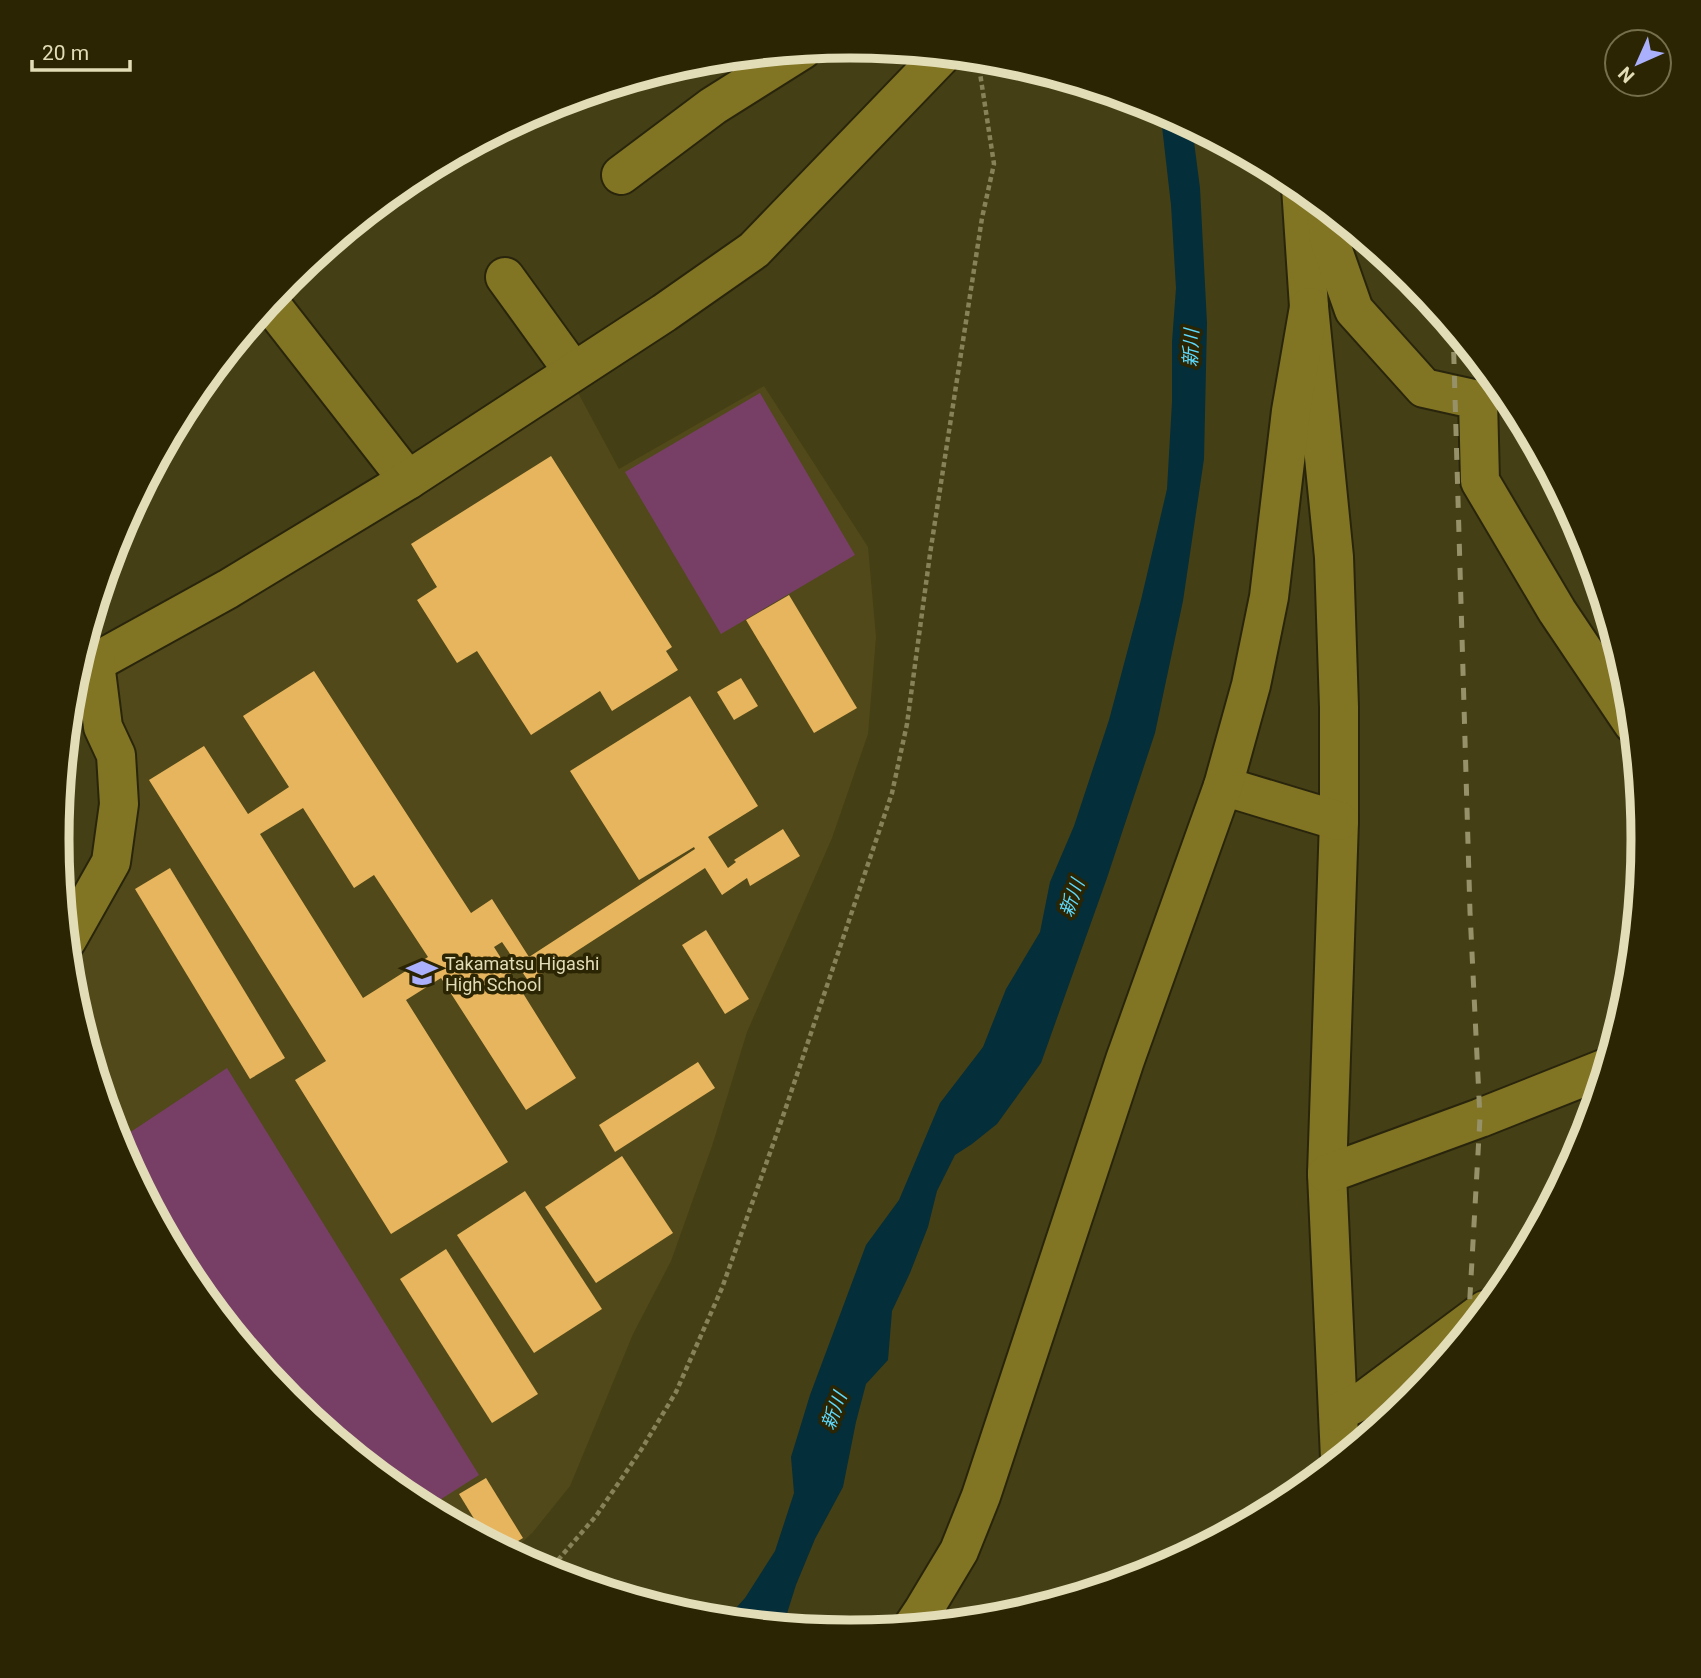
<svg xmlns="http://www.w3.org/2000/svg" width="1701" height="1678" viewBox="0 0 1701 1678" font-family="Roboto,'Noto Sans JP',sans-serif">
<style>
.built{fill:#51491a}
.green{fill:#773f66}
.water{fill:#042e39}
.building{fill:#e7b55d;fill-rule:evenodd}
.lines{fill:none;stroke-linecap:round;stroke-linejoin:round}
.minor-casing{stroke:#29250c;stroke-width:42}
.path{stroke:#888259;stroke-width:4.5;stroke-dasharray:5 3.5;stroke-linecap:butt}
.minor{stroke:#817423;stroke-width:38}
.rail{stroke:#979169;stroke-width:5;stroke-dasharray:12 12;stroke-linecap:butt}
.labels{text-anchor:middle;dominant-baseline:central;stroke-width:7;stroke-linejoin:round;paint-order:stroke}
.poi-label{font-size:18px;fill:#e3ddb7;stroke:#2b2504;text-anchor:start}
.water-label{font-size:19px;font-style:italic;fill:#5ddafd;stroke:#2b2504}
.rim{fill:none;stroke:#e3ddb7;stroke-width:9}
</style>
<rect width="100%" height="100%" fill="#453f15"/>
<path class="built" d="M764 386 868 547 876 637 868 734 832 838 747 1032 712 1146 671 1261 633 1334 570 1486 533 1532 511 1553 409 1499 289 1400 191 1280 117 1142 72 993 68 953 117 863 112 678 576 389 619 469Z"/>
<g class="green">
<path d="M760 393 855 555 721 634 625 472Z"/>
<path d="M227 1068 479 1475 427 1508 409 1499 289 1400 191 1280 117 1142V1141Z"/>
</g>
<path class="water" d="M1160 109 1192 126 1200 188 1207 323 1204 459 1183 601 1155 733 1107 878 1041 1063 997 1124 972 1144 955 1155 937 1191 928 1227 910 1273 892 1311 888 1360 866 1384 856 1422 843 1487 815 1539 796 1585 783 1626 725 1620 745 1598 775 1551 794 1493 791 1457 810 1395 866 1245 899 1200 940 1103 983 1047 1006 989 1040 932 1050 882 1074 826 1109 720 1141 600 1167 489 1172 402V342L1176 288 1171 205Z"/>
<g class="building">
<path d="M551 456 672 647 666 651 678 670 612 711 600 691 531 735 477 651 457 663 417 600 437 587 411 544Z"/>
<path d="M789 595 857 708 814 733 746 620Z"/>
<path d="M314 671 471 913 492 899 529 957 695 849 694 847 639 880 570 771 690 696 758 806 708 837 728 868 736 862 734 860 783 829 800 856 750 886 747 878 722 895 705 868 529 982 502 942 494 947 576 1078 526 1110 441 978 406 1000 508 1162 391 1234 295 1080 326 1061 149 780 204 746 248 814 289 787 243 716ZM303 808 354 888 374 875 428 957 363 998 260 834Z"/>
<path d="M741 678 758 706 734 720 717 692Z"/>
<path d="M170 868 285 1058 250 1079 135 889Z"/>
<path d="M706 930 749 999 725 1014 682 945Z"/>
<path d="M698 1062 715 1088 615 1152 599 1125Z"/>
<path d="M622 1156 673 1233 596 1283 545 1207Z"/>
<path d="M525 1191 602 1309 534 1353 457 1235Z"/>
<path d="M446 1249 538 1394 492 1423 400 1279Z"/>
<path d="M486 1478 523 1538 505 1549 487 1540 459 1494Z"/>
</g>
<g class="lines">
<g class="minor-casing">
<g id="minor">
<path d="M621 175 713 106 802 50"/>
<path d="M1301 187 1309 307 1334 557 1339 707V821L1327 1174 1340 1458"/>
<path d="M1326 208 1329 239 1354 310 1424 388 1478 400 1480 481 1557 611 1633 724"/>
<path d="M505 277 573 371"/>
<path d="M269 302 408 480"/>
<path d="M76 673 228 589 408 480 664 313 754 250 942 55"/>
<path d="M1223 786 1339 821"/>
<path d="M67 940 111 862 119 804 116 755 103 727 95 663"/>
<path d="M1327 1174 1480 1118 1606 1068"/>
<path d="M1338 1412 1367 1398 1485 1310"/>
<path d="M913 1626 923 1611 959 1551 981 1496 1125 1060 1223 786 1251 685 1269 597 1291 411 1309 307"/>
</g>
</g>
<path class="path" d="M545 1571 558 1560 596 1516 641 1450 676 1392 722 1288 782 1119 892 793 907 724 930 554 982 218 994 164 978 60"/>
<use href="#minor" class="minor"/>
<path class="rail" d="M1453 328 1470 912 1480 1118 1468 1331"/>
</g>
<defs>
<g id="school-bare" transform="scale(2.415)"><path d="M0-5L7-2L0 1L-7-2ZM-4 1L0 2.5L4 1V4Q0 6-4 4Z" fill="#aab0fc" stroke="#2b2504" stroke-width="2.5" paint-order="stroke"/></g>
</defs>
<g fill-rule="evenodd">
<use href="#school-bare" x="422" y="973"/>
</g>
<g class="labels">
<g class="poi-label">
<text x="445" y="963">Takamatsu Higashi<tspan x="445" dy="21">High School</tspan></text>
</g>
<g class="water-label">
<text transform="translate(1191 348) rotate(-88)">新川</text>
<text transform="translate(1072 898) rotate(-70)">新川</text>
<text transform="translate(834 1411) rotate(-69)">新川</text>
</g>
</g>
<path d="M0 0H1701V1678H0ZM69 839a781 781 0 1 1 1562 0a781 781 0 1 1-1562 0Z" fill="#2b2504" fill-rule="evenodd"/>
<path class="rim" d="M69 839a781 781 0 1 1 1562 0a781 781 0 1 1-1562 0Z"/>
<g transform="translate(1638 63) rotate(225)"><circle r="33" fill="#2b2504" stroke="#756f4c" stroke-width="2"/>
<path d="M0-5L12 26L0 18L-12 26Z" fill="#aab0fc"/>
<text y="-10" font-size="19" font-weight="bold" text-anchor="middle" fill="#e3ddb7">N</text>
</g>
<path d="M32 60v10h98v-10" fill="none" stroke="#e3ddb7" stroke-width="3.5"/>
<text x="42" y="60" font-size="21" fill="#e3ddb7" stroke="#2b2504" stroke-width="5" paint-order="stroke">20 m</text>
</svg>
